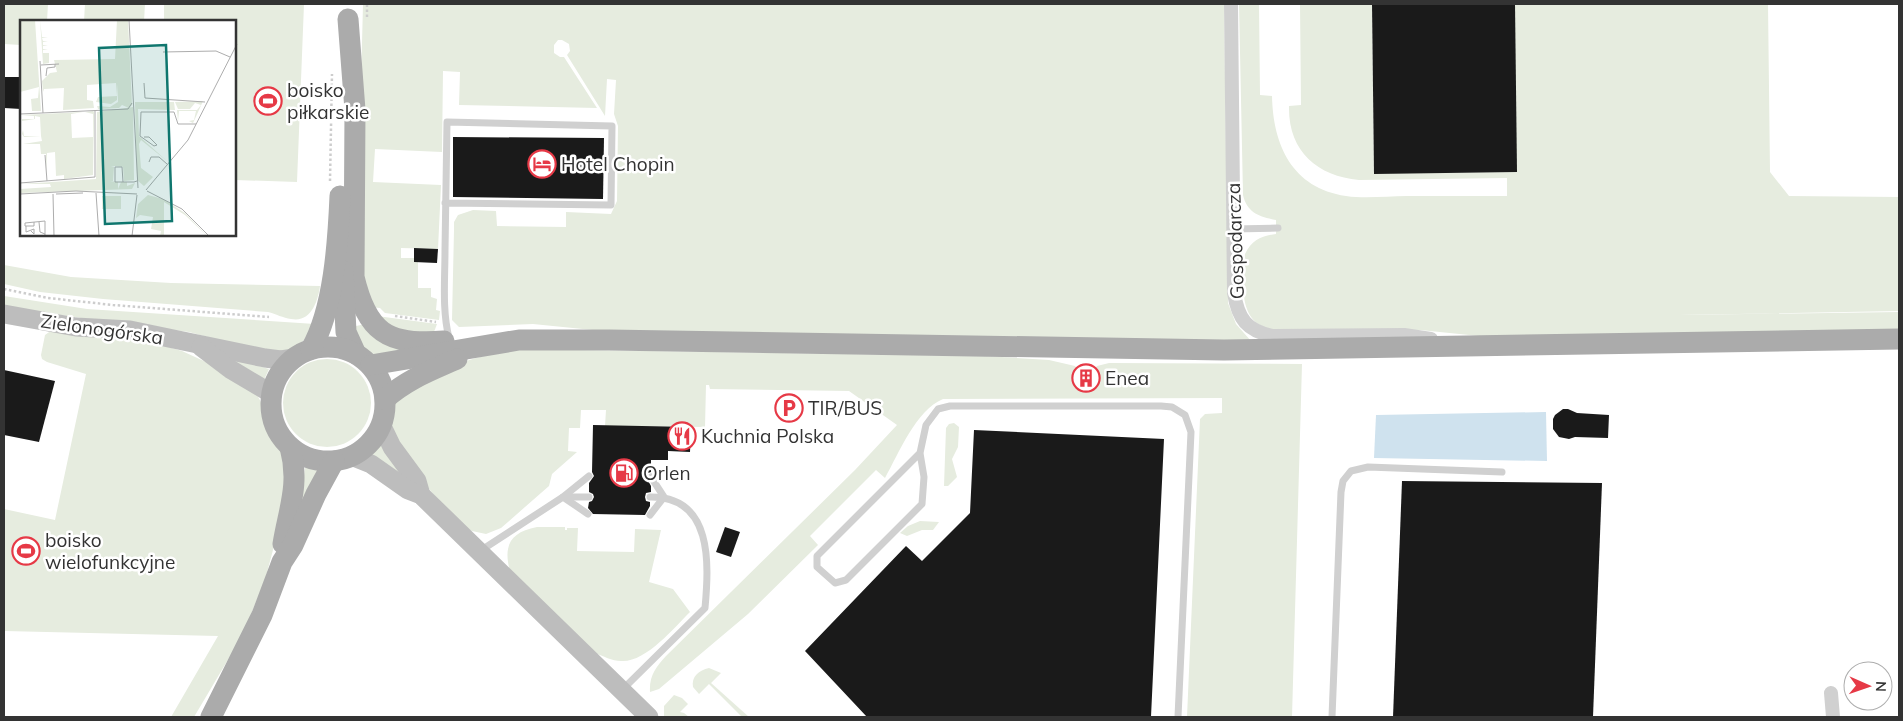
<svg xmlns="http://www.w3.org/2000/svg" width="1903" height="721" viewBox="0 0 1903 721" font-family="Mulish,sans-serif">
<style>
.green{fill:#e6ecdf}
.water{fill:#cfe2ee}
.building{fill:#1a1a1a}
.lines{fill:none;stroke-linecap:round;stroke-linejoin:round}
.path{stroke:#cdcdcd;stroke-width:2.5;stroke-dasharray:2.5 2.5;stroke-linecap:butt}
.lane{stroke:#d0d0d0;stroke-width:7}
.street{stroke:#d0d0d0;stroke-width:14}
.secondary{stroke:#bdbdbd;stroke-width:19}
.primary{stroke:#ababab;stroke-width:21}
.labels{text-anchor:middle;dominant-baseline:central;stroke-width:5;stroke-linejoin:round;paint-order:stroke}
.poi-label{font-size:19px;fill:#333;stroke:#fff;text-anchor:start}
.street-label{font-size:19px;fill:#333;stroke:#fff}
.inset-road{fill:none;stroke:#adadad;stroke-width:1}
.view{fill:#0f766e;fill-opacity:0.15;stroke:#0f766e;stroke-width:2.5}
.inset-edge{fill:none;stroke:#333;stroke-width:2.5}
</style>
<rect width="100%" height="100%" fill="#fff"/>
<g class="green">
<path d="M4 4H48L47 21H21V45L4 44Z"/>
<path d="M85 4H145L144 21H84Z"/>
<path d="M164 4H304L297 182 235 180V21H164Z"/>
<path d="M363 4H1224L1228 303 1236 324 1251 341 593 330 533 324 459 327 452 320 454 230V222L458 215 473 210 496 211 497 226 566 227V212L611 214 617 201 618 126 614 114 616 80 607 79 605 116 567 55 570 51 569 44 562 40H558L554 45V53L560 57H564L597 108 459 105 460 72 443 71 442 152 375 149 373 182 441 185 438 249 401 248V258H414V262H418V288H431V297L437 299 436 310 440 311 439 320 385 313 380 308 369 307 364 297 360 122Z"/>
<path d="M1239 4H1259L1260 95 1272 96C1273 145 1292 188 1346 196 1366 199 1387 196 1407 196 1440 196 1474 196 1507 196V178L1359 180C1317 176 1288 151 1289 106L1301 105 1300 4H1372L1374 173 1512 172 1509 4H1768L1770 172 1789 196 1899 197V311L1679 315 1899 312V330L1489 337 1420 330 1275 331C1270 329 1264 328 1260 325 1238 313 1243 274 1245 254 1252 240 1261 236 1276 234V220C1260 217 1247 213 1243 195Z"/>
<path d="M4 265 71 277 171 283 320 286C318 301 311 323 291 319 283 318 276 314 268 312L103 299 40 292 4 284Z"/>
<path d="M4 296 87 309 315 324 303 341 291 350 266 353 189 332 36 312 4 306Z"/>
<path d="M377 316 437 324 434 332 402 333Z"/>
<path d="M366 324 414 349 371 355 365 352 351 327Z"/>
<path d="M52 330 148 341 182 351 206 362 256 393 261 402 266 428 285 456 290 486 265 580 242 636 194 717H171L218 636 4 631V509L55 520 86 374 47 362 42 359 41 355 45 335Z"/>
<path d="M513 349 985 356 1049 360 1075 366 1079 372 1078 387H1093V372L1097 366 1109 363 1302 364 1292 717H1187L1200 419 1205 414 1222 413V398L943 399C916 410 899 453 885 478L876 470 810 536 818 545 748 614 659 689 650 692C649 676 656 667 666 656L855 470 897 425 849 391 710 389 709 385H706L705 427 605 426 606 410H581L580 428H569L568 451 577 452 552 474 549 486 501 528 486 534 472 531 466 528 444 507 411 467 389 422 391 408 396 399 456 364 476 358Z"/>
<path d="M220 354 269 369 263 382Z"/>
<circle cx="327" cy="403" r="44"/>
<path d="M954 423 959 427 958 447 952 459 957 477 948 486H944L946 428 949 424Z"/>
<path d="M380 443 406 478 371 454Z"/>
<path d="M307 467 319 470 299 510 305 468Z"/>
<path d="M920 521 939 522 933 530H922L907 536 900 533 908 526Z"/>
<path d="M537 527H565V530H567V528H578L577 551 634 552 635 529 661 530 649 582 673 589 690 612C674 628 645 663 621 661 612 661 603 656 595 653L510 571C503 546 510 532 537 527Z"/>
<path d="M709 668 721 673 711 683 749 717H742L709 684 699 694 693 687C691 677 699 670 709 668Z"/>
<path d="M674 695 682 698 688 704 680 712 684 713 689 717H664V706Z"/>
</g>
<path class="water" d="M1546 412 1547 461 1374 458 1376 415Z"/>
<g class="building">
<path d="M1372 4H1515L1517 172 1374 174Z"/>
<path d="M4 77H21V109L4 108Z"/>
<path d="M453 137 604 138 603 199 453 197Z"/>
<path d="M414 248 438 249 437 263 414 262Z"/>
<path d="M4 370 55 381 39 442 4 435Z"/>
<path d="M1563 409H1568L1577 413 1609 415 1608 438 1575 437 1569 439 1559 437 1553 429V419L1555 415Z"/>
<path d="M593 425 691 427 690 452 668 451V460H651V472L648 473 646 477 651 486V492L646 493 645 497 646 501 650 502V506L645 515 593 514 588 508 589 502 592 501 594 497 593 494 589 492V483L594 476 592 472Z"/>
<path d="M974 430 1164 439 1151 717H867L805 651 906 546 922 561 970 513Z"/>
<path d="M1402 481 1602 483 1593 717H1393Z"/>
<path d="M725 527 740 532 731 557 716 552Z"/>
</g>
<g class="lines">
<g class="path">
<path d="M367 17V4"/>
<path d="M330 181 332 74"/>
<path d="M4 289 48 298 113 305 269 317"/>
<path d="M395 316 436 322"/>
</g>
<g class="lane">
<path d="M445 203 611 205 612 126 447 122C446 165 446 207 445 250 445 279 442 310 449 338"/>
<path d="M1233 229 1278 228"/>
<path d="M920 453 817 556V567L835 583 846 580 922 504 924 477 920 453 926 425 938 409 950 406H1161L1172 407 1185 415 1191 432 1178 717"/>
<path d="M588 514 563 497 589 476"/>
<path d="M650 515 664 497 651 477"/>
<path d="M480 551 563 497H589"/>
<path d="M622 690 705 608C709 564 713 496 650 497"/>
<path d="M1332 717 1341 492 1343 481 1351 471 1368 467 1502 472"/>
</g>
<g class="street">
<path d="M1231 4 1234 293C1238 319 1247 331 1273 336L1404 335 1431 339"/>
<path d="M1831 693 1833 717"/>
</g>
<g class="secondary">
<path d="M4 314 76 327 130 330 265 358 281 360 294 358"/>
<path d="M201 347 230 369 272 394"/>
<path d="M381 424 392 447 417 481 421 495"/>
<path d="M351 456 371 464 408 490 421 495 649 717"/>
</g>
<g class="primary">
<path d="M348 19 355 110 354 277C367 332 387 346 444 341"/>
<path d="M343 271 346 332 356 354"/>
<circle cx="328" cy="404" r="57"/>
<path d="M311 349C334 309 338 242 340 196"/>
<path d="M371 365 519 340H609L1224 350 1899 339"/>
<path d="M385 399C408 379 430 371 457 359"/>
<path d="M283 544C289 508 300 484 290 447"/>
<path d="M211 717 262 615 282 562 293 545 316 494 334 461"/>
</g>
</g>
<defs>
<g id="stadium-ring" transform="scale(1.4375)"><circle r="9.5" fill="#fff" stroke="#e63946" stroke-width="1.5"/><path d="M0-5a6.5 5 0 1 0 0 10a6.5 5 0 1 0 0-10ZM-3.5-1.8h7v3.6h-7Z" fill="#e63946"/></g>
<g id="hotel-ring" transform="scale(1.4375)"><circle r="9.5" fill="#fff" stroke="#e63946" stroke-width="1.5"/><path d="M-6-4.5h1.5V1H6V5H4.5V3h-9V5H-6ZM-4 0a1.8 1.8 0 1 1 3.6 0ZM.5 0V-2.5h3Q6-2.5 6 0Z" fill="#e63946"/></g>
<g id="building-ring" transform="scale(1.4375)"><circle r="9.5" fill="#fff" stroke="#e63946" stroke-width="1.5"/><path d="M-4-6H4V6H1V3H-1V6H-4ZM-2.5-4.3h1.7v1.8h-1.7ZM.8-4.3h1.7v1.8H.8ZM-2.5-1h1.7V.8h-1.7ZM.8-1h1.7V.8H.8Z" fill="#e63946"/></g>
<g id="parking-ring" transform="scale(1.4375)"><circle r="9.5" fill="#fff" stroke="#e63946" stroke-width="1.5"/><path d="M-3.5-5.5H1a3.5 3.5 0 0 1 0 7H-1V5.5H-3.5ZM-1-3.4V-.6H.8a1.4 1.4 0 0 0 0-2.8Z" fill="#e63946"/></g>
<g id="restaurant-ring" transform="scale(1.4375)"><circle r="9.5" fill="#fff" stroke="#e63946" stroke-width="1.5"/><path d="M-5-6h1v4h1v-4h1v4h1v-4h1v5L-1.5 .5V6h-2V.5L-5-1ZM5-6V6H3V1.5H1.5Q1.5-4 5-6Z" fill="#e63946"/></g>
<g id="fuel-ring" transform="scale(1.4375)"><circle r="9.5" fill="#fff" stroke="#e63946" stroke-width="1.5"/><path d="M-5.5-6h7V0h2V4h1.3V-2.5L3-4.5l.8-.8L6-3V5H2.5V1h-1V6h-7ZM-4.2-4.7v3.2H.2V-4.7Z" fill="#e63946"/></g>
</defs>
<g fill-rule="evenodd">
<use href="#stadium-ring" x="268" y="101"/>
<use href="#hotel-ring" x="542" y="164"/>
<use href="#building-ring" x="1086" y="378"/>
<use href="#parking-ring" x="789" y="408"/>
<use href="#restaurant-ring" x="682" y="436"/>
<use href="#fuel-ring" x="624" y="473"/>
<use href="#stadium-ring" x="26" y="551"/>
</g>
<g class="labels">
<g class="poi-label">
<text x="287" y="90">boisko<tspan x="287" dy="22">piłkarskie</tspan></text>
<text x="561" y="164">Hotel Chopin</text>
<text x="1105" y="378">Enea</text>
<text x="808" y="408">TIR/BUS</text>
<text x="701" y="436">Kuchnia Polska</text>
<text x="643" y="473">Orlen</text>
<text x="45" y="540">boisko<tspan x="45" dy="22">wielofunkcyjne</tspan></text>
</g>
<g class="street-label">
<text transform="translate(1235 241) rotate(-92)">Gospodarcza</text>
<text transform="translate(102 329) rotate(8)">Zielonogórska</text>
</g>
</g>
<g transform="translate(20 20)">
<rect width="216" height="216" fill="#fff"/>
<path d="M0 0H15L21 91H12L11 79 18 78 19 67 0 72ZM20 0 22 17H28L22 18 23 21H28L23 22V25H28L23 26V29H28L23 30V33H29V43L23 44ZM97 0H108L112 85 109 88 102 85 99 88 78 89 77 86 90 87 98 82V64L97 80 91 84 76 82 78 77 97 76 96 63 67 65V80L73 81 74 88 43 90 44 68 24 69 23 72 22 61 30 53 37 52 34 40 95 39ZM183 81 174 101 173 103 169 101 174 100 176 91H159L158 102 157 90H177L181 85 175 83 170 89H158L155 82ZM115 82H154L155 90 118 89 119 116 147 141 121 120 119 124 121 148 133 157 124 166 117 160ZM113 87 114 160 104 161 103 147 95 146 91 147H94L93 161H90L98 162V169L101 162H107V166L115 163 112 169 0 173V169L31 167 30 164H2L76 159 77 92ZM73 91 74 92 73 155 44 159V155L36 156 35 132 27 133V155L26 134H21L20 124H3L22 121 21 116 4 117 2 114 3 110 4 116H21L20 97 15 96V99L2 101V99H14V96L1 95 63 92 51 94 52 118 73 117V94L65 92ZM128 175 143 179 165 193 187 216 165 195 144 182V216H140L141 211 131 209 133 197 120 195 116 198 118 184ZM82 176H101V189H82Z" fill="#e6ecdf"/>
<path class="inset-road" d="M109 0 118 168M143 32 196 31 210 37M20 41 23 93M21 45 39 44M26 56 27 48 35 47V44M124 63 125 78 185 82M0 94 108 89 112 83M124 117H129L137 125 134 126 120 116 121 92H154L158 104H176M25 135 27 161M129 142 131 137H139L147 144M103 162 102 147H95V162H114L117 161M0 163 75 157V90M126 170 168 120 217 24M127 171 162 189 189 216M76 173 79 216M0 174 56 171 117 174M33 174 34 216M36 174 63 173M14 202V206H5V203L25 201V216M19 202 20 212 25 214M6 206V212L14 209V214L11 211M112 216 117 175"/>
<path class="view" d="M146 25 152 201 85 204 79 28Z"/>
<rect width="216" height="216" class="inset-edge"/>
</g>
<rect width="1903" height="721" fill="none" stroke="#333333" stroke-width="10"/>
<g transform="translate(1868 686) rotate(92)"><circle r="24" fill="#ffffff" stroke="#adadad"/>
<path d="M0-4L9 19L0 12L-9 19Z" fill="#e63946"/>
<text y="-8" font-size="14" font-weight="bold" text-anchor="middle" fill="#333333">N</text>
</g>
</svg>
